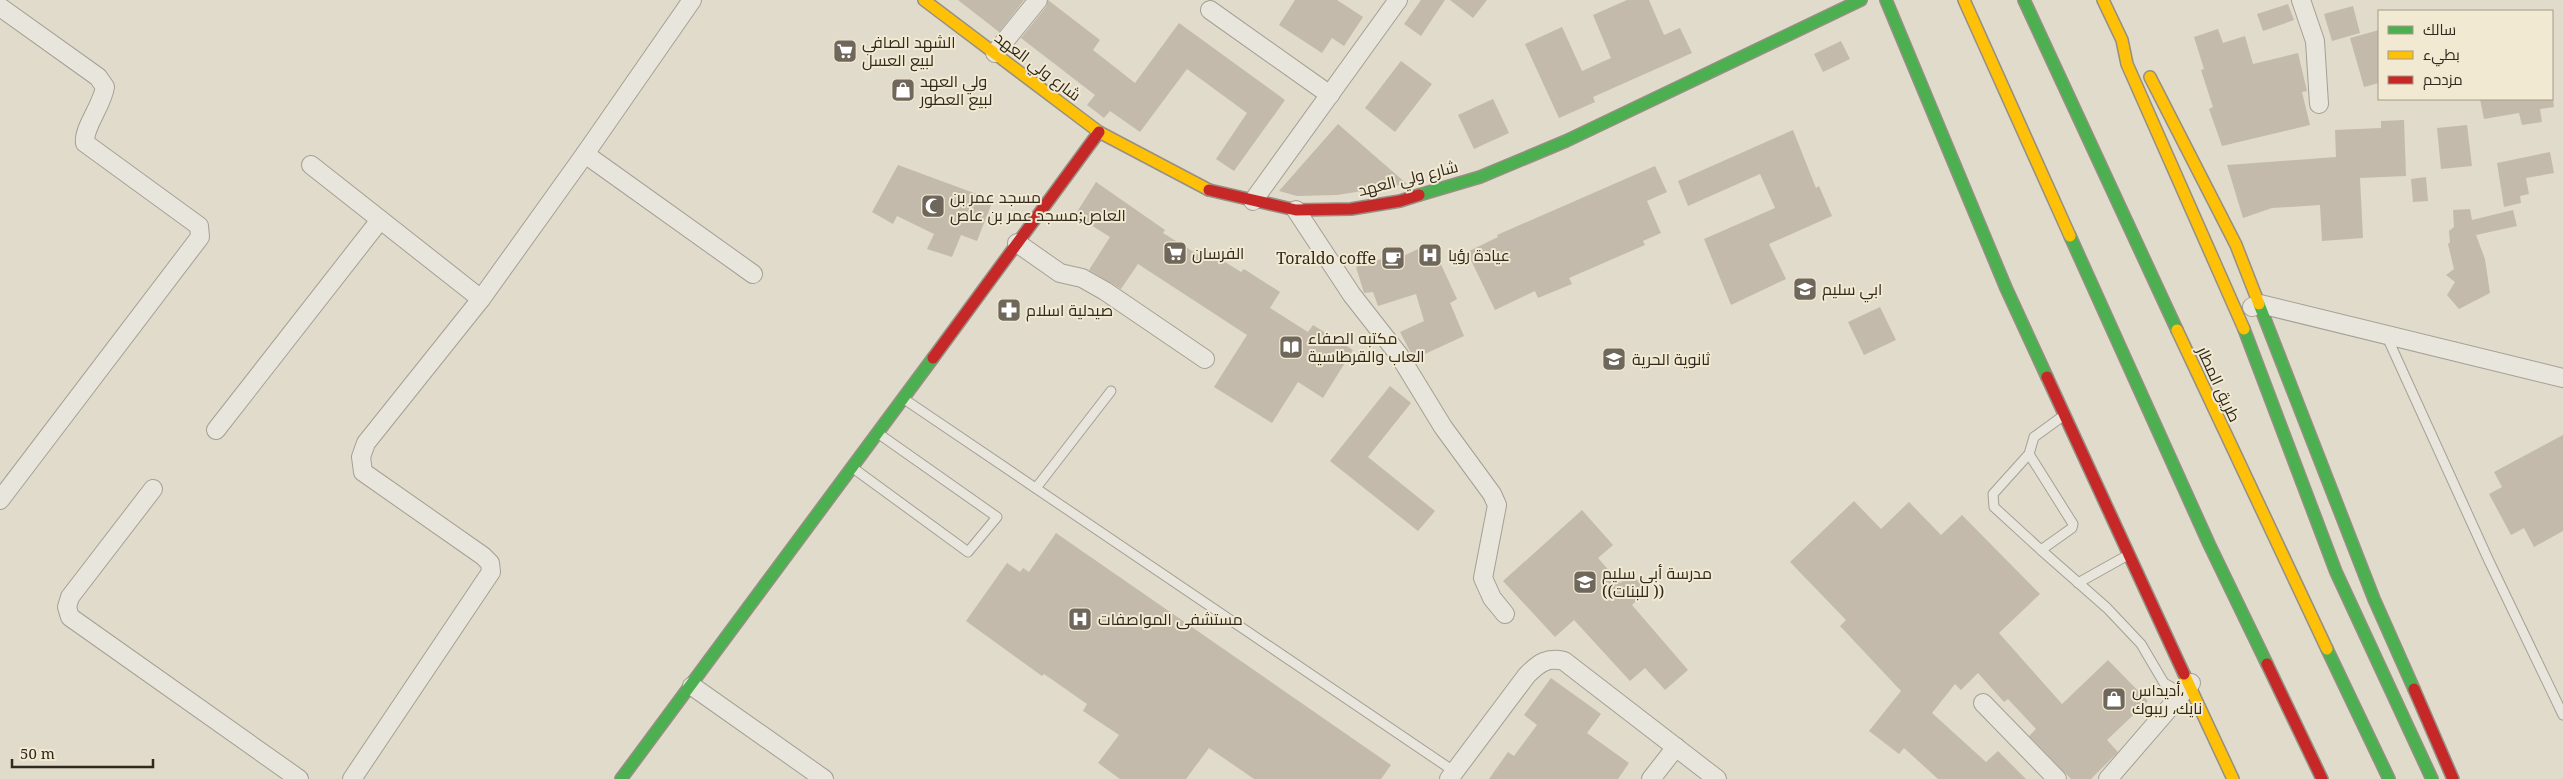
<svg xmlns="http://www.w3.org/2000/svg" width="2563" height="779" viewBox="0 0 2563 779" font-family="'Noto Serif',Cairo,serif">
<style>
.building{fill:#c3baac}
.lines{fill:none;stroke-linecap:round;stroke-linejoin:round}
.lane-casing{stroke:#a5a095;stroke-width:11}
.street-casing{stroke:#a5a095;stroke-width:20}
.fast-casing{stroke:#958f84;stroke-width:14}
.slow-casing{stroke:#958f84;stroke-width:14}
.jam-casing{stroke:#958f84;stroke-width:14}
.lane{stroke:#e8e5dc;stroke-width:9}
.street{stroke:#e8e5dc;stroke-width:18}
.fast{stroke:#4caf50;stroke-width:11}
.slow{stroke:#ffc107;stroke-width:11}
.jam{stroke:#c62828;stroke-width:11}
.labels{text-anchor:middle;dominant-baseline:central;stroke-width:4;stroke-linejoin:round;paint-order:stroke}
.poi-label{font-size:16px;fill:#32291e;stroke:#f1e9d1;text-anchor:start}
.street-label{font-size:16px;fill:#32291e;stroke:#f1e9d1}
</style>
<rect width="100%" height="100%" fill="#e0dbcb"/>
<g class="building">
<path d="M958 0H1024L999 32Z"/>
<path d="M1048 0 1100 40 1093 50 1135 83 1179 23 1285 100 1234 171 1216 159 1247 113 1187 69 1140 132 1110 111 1104 118 1087 105 1095 95 1021 38 1046 7Z"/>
<path d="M1295 0H1337L1363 17 1344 46 1332 38 1322 53 1279 25Z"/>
<path d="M1421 0H1445L1421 36 1404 24Z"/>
<path d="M1450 0H1487L1473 18Z"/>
<path d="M1627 0H1649L1664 35 1680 28 1692 53 1593 97 1595 102 1559 118 1525 44 1562 27 1582 71 1611 58 1593 15Z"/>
<path d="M2288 4 2294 20 2263 31 2257 14Z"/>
<path d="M2353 6 2360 33 2332 41 2324 14Z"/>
<path d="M2218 29 2223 43 2245 36 2253 64 2298 53 2307 91 2302 92 2310 125 2222 146 2209 109 2213 107 2201 70 2204 69 2194 37Z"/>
<path d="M2379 30V83L2364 87 2350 38Z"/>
<path d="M1841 41 1850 59 1823 72 1814 54Z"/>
<path d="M1401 61 1432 84 1395 132 1365 108Z"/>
<path d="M1493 99 1509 133 1474 149 1458 115Z"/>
<path d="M2480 99H2553L2554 107 2540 109 2542 122 2522 125 2519 113 2484 119Z"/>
<path d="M2404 120 2406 176 2360 178 2363 238 2322 241 2320 205 2272 208 2243 218 2227 165 2336 157 2335 130 2381 128V121Z"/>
<path d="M1338 124 1407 184 1337 195 1297 196 1279 191Z"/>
<path d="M2467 125 2472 166 2441 169 2437 128Z"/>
<path d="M1793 130 1816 188 1819 186 1832 216 1769 244 1786 279 1731 305 1704 239 1775 208 1760 174 1688 206 1678 181Z"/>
<path d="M2550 152 2554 173 2526 178 2529 194 2520 196 2521 203 2504 207 2497 163Z"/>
<path d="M898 165 993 200 977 241 961 235 952 257 927 249 934 234 897 216 893 224 872 212Z"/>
<path d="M1655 166 1667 192 1647 201 1661 233 1643 241 1645 245 1569 278 1572 284 1538 298 1535 291 1495 310 1467 252 1498 237 1497 235Z"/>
<path d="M2426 177 2428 201 2413 202 2411 179Z"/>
<path d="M1096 182 1165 230 1163 233 1202 257 1206 250 1241 272 1244 269 1280 292 1270 308 1308 332 1313 325 1353 350 1323 398 1298 382 1272 423 1214 387 1247 335 1138 264 1121 289 1089 270 1110 237 1075 215Z"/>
<path d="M2470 209 2472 220 2513 210 2517 226 2476 235 2485 259 2490 293 2459 309 2447 295 2455 282 2446 275 2454 269 2448 244 2450 242 2449 231 2454 227 2453 210Z"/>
<path d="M1431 243 1457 299 1450 303 1464 336 1414 359 1400 332 1424 321 1416 294 1378 306 1373 292 1364 293 1356 267 1400 253 1401 257Z"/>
<path d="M1880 307 1896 340 1864 355 1848 322Z"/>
<path d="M1390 386 1411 403 1368 457 1435 511 1418 531 1330 461Z"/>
<path d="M2563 435V531L2534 547 2524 528 2511 535 2489 494 2502 487 2494 472Z"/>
<path d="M1854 501 1881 529 1909 502 1941 535 1962 515 2040 594 1999 633 2062 704 2108 660 2148 701 2107 740 2118 752 2091 779H2071L2029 736 2036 729 2008 699 2004 702 1978 673 1961 690 1955 684 1932 713 1986 762 1998 751 2026 779H1938L1904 748 1899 754 1869 731 1901 691 1840 626 1846 620 1790 562Z"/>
<path d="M1582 510 1613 545 1598 558 1620 583 1631 573 1647 591 1632 605 1688 670 1665 690 1645 668 1630 681 1574 620 1555 637 1503 581Z"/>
<path d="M1056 533 1391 765 1381 779H1254L1209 748 1186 779H1120L1098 763 1119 735 1083 711 1087 704 1044 674 1042 676 966 621 1007 563 1020 572 1023 568 1029 572Z"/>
<path d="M1551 678 1601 714 1587 733 1629 763 1618 779H1489L1508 752 1514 756 1537 725 1524 715Z"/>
</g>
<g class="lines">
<g class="lane-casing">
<g id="lane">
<path d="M2387 337 2489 561 2563 715"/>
<path d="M904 399 1455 772"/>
<path d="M2029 454 2073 524 2072 528 2041 550 1994 507 1993 494 2029 454 2034 437 2063 416"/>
<path d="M853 468 968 552 997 517 879 434"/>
<path d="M1036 488 1111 391"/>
<path d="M2041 550 2107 608 2141 644 2164 683 2182 693"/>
<path d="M2078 583 2128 555"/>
</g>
</g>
<g class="street-casing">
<g id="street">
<path d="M2301 0 2315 41 2319 104"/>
<path d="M0 7 98 77 105 87C102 106 83 128 85 143L199 226 200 237 0 500"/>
<path d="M1210 10 1330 95"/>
<path d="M995 53 1038 0"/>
<path d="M585 154 753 274"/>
<path d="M311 165 481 299"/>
<path d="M1253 201 1398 0"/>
<path d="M1296 210 1352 295 1399 355 1443 427 1492 494 1497 505 1483 578 1492 598 1505 614"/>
<path d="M1017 243 1060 273 1082 278 1105 291 1205 359"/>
<path d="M2252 307 2260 304 2563 378"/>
<path d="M216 430 380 220"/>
<path d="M153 489 70 597 67 607 70 617 299 779"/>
<path d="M692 686 824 779"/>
<path d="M1983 703 2057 779"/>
<path d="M352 779 491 572 490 563 483 556 363 472 361 457 366 443 481 299 585 154 692 0"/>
<path d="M1449 779 1527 675C1539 663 1547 657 1564 661L1717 779"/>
<path d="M1651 779 1676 747"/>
<path d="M2108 779 2191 683"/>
</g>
</g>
<g class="fast-casing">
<g id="fast">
<path d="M1886 0 2006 288 2047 377"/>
<path d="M2024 0 2177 330"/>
<path d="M1419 195 1480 177 1566 141 1861 0"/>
<path d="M2070 236 2209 544 2267 664"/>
<path d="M2259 304 2374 599 2414 689"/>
<path d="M2244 329 2336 572 2432 779"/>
<path d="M2327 649 2389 779"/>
<path d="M621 779 933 358"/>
</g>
</g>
<g class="slow-casing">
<g id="slow">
<path d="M924 0 1099 132 1209 190"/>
<path d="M1964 0 2070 236"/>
<path d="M2103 0 2122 40 2127 64 2244 329"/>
<path d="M2150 77 2236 245 2259 304"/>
<path d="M2177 330 2327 649"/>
<path d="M2184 674 2233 779"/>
</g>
</g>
<g class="jam-casing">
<g id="jam">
<path d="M1209 190 1296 210 1351 209 1400 201 1419 195"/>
<path d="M933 358 1099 132"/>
<path d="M2047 377 2184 674"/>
<path d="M2267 664 2322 779"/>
<path d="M2414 689 2453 779"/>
</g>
</g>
<use href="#lane" class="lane"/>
<use href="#street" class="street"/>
<use href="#fast" class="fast"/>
<use href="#slow" class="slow"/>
<use href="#jam" class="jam"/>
</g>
<defs>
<g id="supermarket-square" transform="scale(1.25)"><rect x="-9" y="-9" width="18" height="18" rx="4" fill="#6f675b" stroke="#f1e9d1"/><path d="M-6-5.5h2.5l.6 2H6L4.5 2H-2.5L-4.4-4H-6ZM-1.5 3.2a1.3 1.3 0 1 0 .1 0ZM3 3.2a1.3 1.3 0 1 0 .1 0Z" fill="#fff"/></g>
<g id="shop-square" transform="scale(1.25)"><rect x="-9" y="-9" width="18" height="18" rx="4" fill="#6f675b" stroke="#f1e9d1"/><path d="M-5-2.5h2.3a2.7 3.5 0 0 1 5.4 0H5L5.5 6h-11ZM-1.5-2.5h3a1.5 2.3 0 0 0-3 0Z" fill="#fff"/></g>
<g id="mosque-square" transform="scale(1.25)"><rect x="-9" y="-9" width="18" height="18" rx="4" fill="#6f675b" stroke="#f1e9d1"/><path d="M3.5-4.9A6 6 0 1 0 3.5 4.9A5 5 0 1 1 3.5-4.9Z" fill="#fff"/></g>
<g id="hospital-square" transform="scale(1.25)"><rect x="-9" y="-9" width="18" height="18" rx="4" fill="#6f675b" stroke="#f1e9d1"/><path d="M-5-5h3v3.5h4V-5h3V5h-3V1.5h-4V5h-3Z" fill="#fff"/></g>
<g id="cafe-square" transform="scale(1.25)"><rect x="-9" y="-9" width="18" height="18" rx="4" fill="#6f675b" stroke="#f1e9d1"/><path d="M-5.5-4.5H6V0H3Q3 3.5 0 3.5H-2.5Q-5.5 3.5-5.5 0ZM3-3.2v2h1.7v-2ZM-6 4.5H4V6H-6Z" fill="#fff"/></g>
<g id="school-square" transform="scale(1.25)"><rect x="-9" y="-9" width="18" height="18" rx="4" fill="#6f675b" stroke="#f1e9d1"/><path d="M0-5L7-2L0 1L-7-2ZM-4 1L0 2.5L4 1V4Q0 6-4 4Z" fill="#fff"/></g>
<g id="pharmacy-square" transform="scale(1.25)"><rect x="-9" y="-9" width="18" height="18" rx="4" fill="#6f675b" stroke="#f1e9d1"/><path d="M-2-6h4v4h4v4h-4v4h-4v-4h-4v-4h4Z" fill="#fff"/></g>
<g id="library-square" transform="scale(1.25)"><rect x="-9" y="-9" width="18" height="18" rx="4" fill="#6f675b" stroke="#f1e9d1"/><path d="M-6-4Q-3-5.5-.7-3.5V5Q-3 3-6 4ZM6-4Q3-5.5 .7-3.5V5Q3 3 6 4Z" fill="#fff"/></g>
</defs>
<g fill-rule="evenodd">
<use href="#supermarket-square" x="845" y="51"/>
<use href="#shop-square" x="903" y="90"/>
<use href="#mosque-square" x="933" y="206"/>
<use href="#supermarket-square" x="1175" y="253"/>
<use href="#hospital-square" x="1430" y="255"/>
<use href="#cafe-square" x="1393" y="258"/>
<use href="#school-square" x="1805" y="289"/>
<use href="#pharmacy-square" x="1009" y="310"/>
<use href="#library-square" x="1291" y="347"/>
<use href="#school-square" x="1614" y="359"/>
<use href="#school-square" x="1585" y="582"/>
<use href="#hospital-square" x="1080" y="619"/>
<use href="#shop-square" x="2114" y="699"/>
</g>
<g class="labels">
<g class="poi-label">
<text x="862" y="42">الشهد الصافي<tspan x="862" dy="18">لبيع العسل</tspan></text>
<text x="920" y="81">ولي العهد<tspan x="920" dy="18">لبيع العطور</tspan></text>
<text x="950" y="197">مسجد عمر بن<tspan x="950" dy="18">العاص;مسجد عمر بن عاص</tspan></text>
<text x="1192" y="253">الفرسان</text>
<text x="1448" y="255">عيادة رؤيا</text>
<text x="1376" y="258" text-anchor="end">Toraldo coffe</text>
<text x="1822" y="289">ابي سليم</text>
<text x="1026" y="310">صيدلية اسلام</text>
<text x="1308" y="338">مكتبه الصفاء<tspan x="1308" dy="18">العاب والقرطاسية</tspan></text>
<text x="1632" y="359">ثانوية الحرية</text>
<text x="1602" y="573">مدرسة أبي سليم<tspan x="1602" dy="18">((للبنات ))</tspan></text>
<text x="1098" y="619">مستشفى المواصفات</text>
<text x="2132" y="690">أديداس،<tspan x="2132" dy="18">نايك، ريبوك</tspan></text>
</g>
<g class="street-label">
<text transform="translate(1038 66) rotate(37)">شارع ولي العهد</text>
<text transform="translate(1408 178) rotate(-14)">شارع ولي العهد</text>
<text transform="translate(2219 384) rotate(65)">طريق المطار</text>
</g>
</g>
<rect x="2378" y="10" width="175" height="90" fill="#f1e9d1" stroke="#a59c89"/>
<rect x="2388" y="26" width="25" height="8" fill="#4caf50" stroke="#a59c89"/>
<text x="2423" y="35" font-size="15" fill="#32291e">سالك</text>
<rect x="2388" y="51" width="25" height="8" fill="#ffc107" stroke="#a59c89"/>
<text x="2423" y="60" font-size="15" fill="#32291e">بطيء</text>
<rect x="2388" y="76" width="25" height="8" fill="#c62828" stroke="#a59c89"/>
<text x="2423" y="85" font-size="15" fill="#32291e">مزدحم</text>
<path d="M12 759v8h141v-8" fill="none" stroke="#32291e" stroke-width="2.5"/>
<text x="20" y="759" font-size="15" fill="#32291e" stroke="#f1e9d1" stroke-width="4" paint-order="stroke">50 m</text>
</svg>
